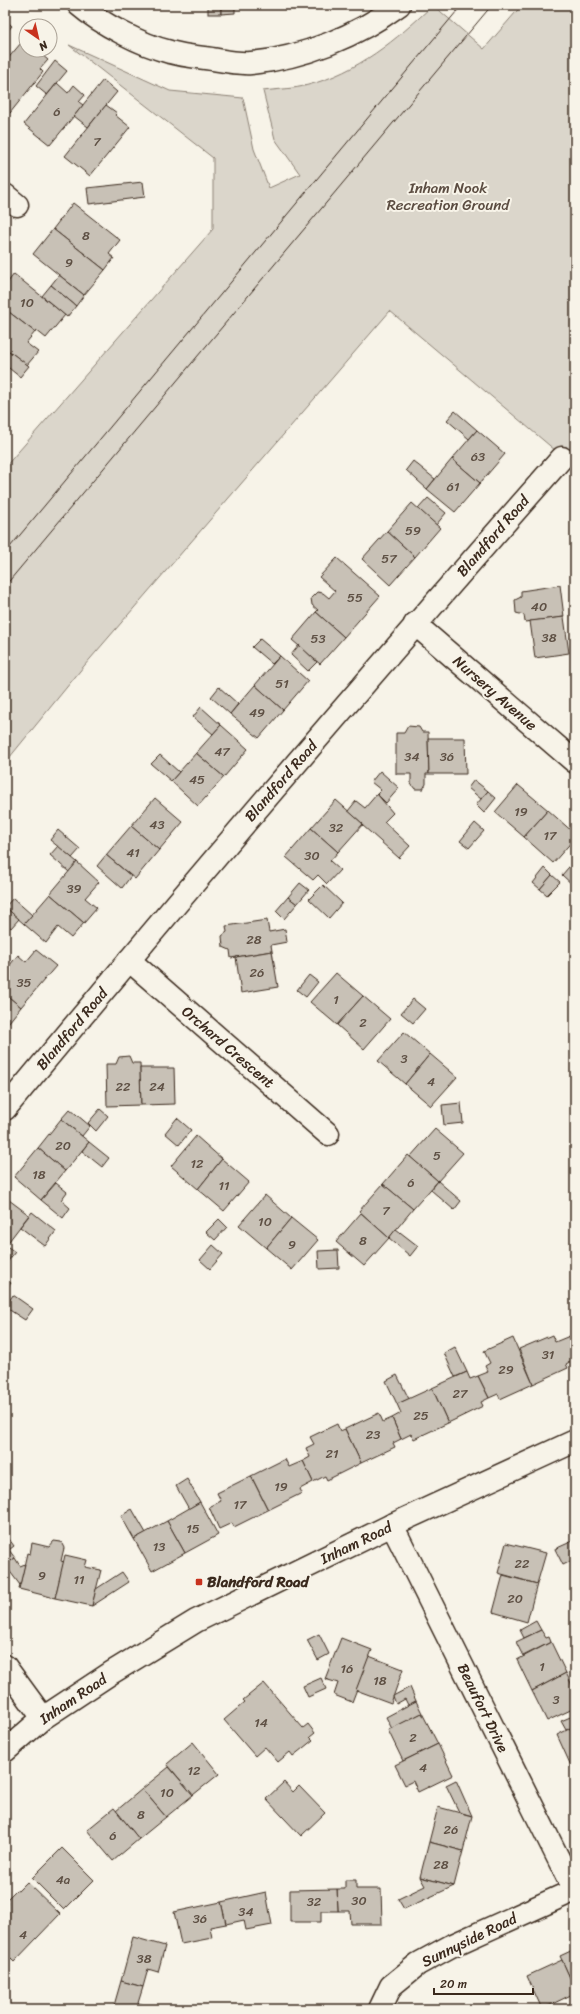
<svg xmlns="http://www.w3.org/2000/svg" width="580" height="2014" viewBox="0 0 580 2014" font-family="Sriracha,sans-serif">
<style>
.green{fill:#dbd6cb;stroke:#8b8074}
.building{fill:#c8c1b6;stroke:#3b2a1e}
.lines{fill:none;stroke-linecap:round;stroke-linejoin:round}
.street-casing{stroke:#3b2a1e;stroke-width:25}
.secondary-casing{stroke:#3b2a1e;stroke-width:25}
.street{stroke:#f7f3e8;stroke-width:22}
.secondary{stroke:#f7f3e8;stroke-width:22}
.tram{stroke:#3b2a1e;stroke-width:1}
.poi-dot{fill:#c8321e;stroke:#f7f3e8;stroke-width:1.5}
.labels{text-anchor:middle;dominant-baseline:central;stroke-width:4;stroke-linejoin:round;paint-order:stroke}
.number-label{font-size:13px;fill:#5e5044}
.park-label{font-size:15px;fill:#5b4c41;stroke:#f7f3e8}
.street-label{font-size:15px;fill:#3b2a1e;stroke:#f7f3e8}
.poi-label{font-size:15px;font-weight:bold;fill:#3b2a1e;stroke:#f7f3e8;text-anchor:start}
</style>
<rect width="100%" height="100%" fill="#f7f3e8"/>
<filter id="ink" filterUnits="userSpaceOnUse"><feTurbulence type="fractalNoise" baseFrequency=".025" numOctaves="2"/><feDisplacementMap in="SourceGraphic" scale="8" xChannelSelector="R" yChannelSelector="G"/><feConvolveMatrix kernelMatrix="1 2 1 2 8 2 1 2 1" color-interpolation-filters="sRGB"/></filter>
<g filter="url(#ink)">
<path class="green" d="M433 5 484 49 522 5H575V467L390 311 84 666 5 763V467L213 229V158L69 45 170 91 243 98 254 149 269 188 300 174 275 139 263 91C278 89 294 89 308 85 358 72 396 40 433 5Z"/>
<g class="building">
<rect x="208" y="5" width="13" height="9"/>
<path d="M221 5H235V13L221 14Z"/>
<path d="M5 20 12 26 5 34Z"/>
<path d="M26 37V50H36L48 60 40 69 43 72 10 113 5 109V62Z"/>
<path d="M55 61 67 71 47 95 36 86Z"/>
<path d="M103 80 117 92 88 127 74 116Z"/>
<path d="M57 83 68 93 74 85 85 95 79 102 83 105 50 145 24 124Z"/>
<path d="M106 105 117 113 115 115 130 127 90 176 65 156Z"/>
<path d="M143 182 145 197 89 204 87 188Z"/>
<path d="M73 203 120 240 109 254 114 258 105 270 53 229Z"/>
<path d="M53 229 105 270 84 295 33 254Z"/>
<path d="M14 274 65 315 46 338 36 330 35 332 5 309V286Z"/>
<path d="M59 275 84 295 76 306 51 285Z"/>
<path d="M51 285 76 306 67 317 42 296Z"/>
<path d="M5 309 35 332 26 343 38 352 27 365 5 348Z"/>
<path d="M5 348 29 366 20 377 5 365Z"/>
<path d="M455 411 477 430 469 439 447 420Z"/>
<path d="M477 430 505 454 480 483 452 459Z"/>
<path d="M452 459 480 483 455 512 427 489Z"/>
<path d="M413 461 435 479 427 489 406 470Z"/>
<path d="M428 498 446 513 436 525 418 509Z"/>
<path d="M412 503 440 528 415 557 387 531Z"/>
<path d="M387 531 415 557 390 585 362 559Z"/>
<path d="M337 558 380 596 344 637 316 612 318 610 312 605 311 598 317 592 323 593 329 598 335 591 319 577Z"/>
<path d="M560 585 564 617 525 622 524 615 516 613 515 600 521 597V591Z"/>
<path d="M316 612 344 637 320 664 292 640Z"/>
<path d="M564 617 569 653 535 658 530 621Z"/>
<path d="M260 639 280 656 272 664 252 647Z"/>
<path d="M299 645 317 662 308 671 291 655Z"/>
<path d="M280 656 308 681 283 710 255 685Z"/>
<path d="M255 685 283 710 259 738 230 714Z"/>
<path d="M219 687 238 704 230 714 211 697Z"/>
<path d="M201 707 221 725 213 734 193 717Z"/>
<path d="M221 725 248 749 224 777 196 753Z"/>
<path d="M408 726 419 727 422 732H428L429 774H426V784L423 789H415L411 784V774H396V733H404Z"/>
<path d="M428 738H465L466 774H429Z"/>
<path d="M196 753 224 777 198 806 171 781Z"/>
<path d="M160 755 179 772 171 781 151 764Z"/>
<path d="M380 771 399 788 386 803 377 794 381 790 371 782Z"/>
<path d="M474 780 488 791 481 799 468 788Z"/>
<path d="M518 785 548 810 524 837 495 812Z"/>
<path d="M488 791 496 798 484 813 476 805Z"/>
<path d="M377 794 393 813 384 822 410 846 399 858 362 825 363 824 348 811 356 801 365 808Z"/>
<path d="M155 798 183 822 159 850 131 826Z"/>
<path d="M336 800 363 824 338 852 311 828Z"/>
<path d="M548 810 575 834V838L553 863 524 837Z"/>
<path d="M475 823 484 831 469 848 460 841Z"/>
<path d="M131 826 159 850 135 879 106 855Z"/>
<path d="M311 828 338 852 330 861 340 870 327 884 318 875 313 880 286 857Z"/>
<path d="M58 830 80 849 72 858 50 840Z"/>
<path d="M58 846 77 862 69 872 50 855Z"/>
<path d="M106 855 131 876 122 888 97 866Z"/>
<path d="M575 860V887L562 875Z"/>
<path d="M77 862 99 882 85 898 97 908 84 923 50 894Z"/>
<path d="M545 868 552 875 540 889 533 883Z"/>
<path d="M552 875 560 882 547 895 540 889Z"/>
<path d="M300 883 309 890 297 904 288 897Z"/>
<path d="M323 885 342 903 329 918 309 899Z"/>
<path d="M50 894 84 923 71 938 58 927 46 943 24 924Z"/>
<path d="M288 897 297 904 284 919 276 911Z"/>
<path d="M13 898 32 915 24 924 5 907Z"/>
<path d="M5 907 19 919 11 928 5 923Z"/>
<path d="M267 920 269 932 285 929 287 942 271 945 272 951 231 958 230 950 223 947 222 936 227 932 226 926Z"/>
<path d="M36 950 56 966 21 1007 5 994V971L18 955 26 962Z"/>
<path d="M272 951 278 987 241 993 236 957Z"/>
<path d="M336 973 363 996 337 1025 310 1002Z"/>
<path d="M309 975 318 982 306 997 297 990Z"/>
<path d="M5 994 21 1007 5 1027Z"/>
<path d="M363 996 390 1019 364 1049 337 1025Z"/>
<path d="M413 999 425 1009 413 1023 401 1013Z"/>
<path d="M404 1032 430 1054 405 1084 378 1061Z"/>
<path d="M430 1054 457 1077 431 1106 405 1084Z"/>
<path d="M129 1056 132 1063H140L141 1105 107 1106 106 1064H116L119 1057Z"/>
<path d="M140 1068H174L175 1104 141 1105Z"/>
<path d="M461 1103 463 1123 444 1125 442 1105Z"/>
<path d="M70 1109 90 1126 82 1136 61 1119Z"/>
<path d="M100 1109 108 1116 96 1131 88 1123Z"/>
<path d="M177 1118 191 1130 179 1145 165 1133Z"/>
<path d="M61 1119 89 1142 65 1171 38 1148Z"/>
<path d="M435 1129 463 1153 438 1181 410 1157Z"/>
<path d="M196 1136 222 1159 198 1189 171 1166Z"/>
<path d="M89 1142 109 1158 102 1167 82 1151Z"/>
<path d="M38 1148 65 1171 41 1200 14 1177Z"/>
<path d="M408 1155 438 1181 413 1209 383 1184Z"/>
<path d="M222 1159 249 1182 224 1211 198 1189Z"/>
<path d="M438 1181 461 1201 454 1210 431 1190Z"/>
<path d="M56 1183 67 1192 61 1200 70 1208 63 1218 41 1200Z"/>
<path d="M383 1184 413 1209 389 1238 359 1211Z"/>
<path d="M265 1195 291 1218 266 1248 239 1225Z"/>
<path d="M5 1197 29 1215 6 1245H5Z"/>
<path d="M32 1212 56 1231 45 1246 20 1227Z"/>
<path d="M361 1213 389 1238 364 1266 336 1242Z"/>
<path d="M291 1218 318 1240 292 1270 266 1248Z"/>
<path d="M219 1219 227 1227 215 1240 206 1232Z"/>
<path d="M396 1229 418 1246 410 1256 389 1238Z"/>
<path d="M5 1245 15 1252 5 1265Z"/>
<path d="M213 1245 223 1254 210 1269 200 1260Z"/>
<path d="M338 1250 339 1268 319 1269 318 1251Z"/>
<path d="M5 1278 11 1283 5 1291Z"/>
<path d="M13 1295 33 1309 25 1320 5 1307Z"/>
<path d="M552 1335 555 1342 572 1335 575 1342V1359L566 1364 568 1368 533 1384 519 1349Z"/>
<path d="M513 1338 533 1384 500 1399 498 1394 489 1398 478 1376 488 1372 485 1366 490 1363 484 1351Z"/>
<path d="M455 1347 467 1372 455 1377 444 1353Z"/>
<path d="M467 1372 470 1379 478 1376 489 1398 481 1402 483 1406 448 1423 432 1388Z"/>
<path d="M397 1375 409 1399 397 1404 386 1381Z"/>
<path d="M432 1388 448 1423 414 1439 411 1434 401 1439 392 1418 401 1413 397 1404Z"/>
<path d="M379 1413 383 1422 392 1418 401 1439 393 1443 395 1447 361 1463 345 1429Z"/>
<path d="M337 1424 340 1431 345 1429 361 1463 327 1480 325 1476 313 1482 303 1461 310 1457 306 1448 314 1444 310 1437Z"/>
<path d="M285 1459 289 1467 303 1461 313 1482 300 1489 302 1493 268 1510 251 1476Z"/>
<path d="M251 1476 268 1510 234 1527 232 1523 219 1529 209 1507 221 1501 217 1493Z"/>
<path d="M187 1479 200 1502 189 1509 176 1486Z"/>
<path d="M200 1502 218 1535 185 1553 167 1521Z"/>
<path d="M132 1509 146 1533 134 1539 121 1516Z"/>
<path d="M167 1521 185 1553 152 1571 134 1539Z"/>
<path d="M9 1539 14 1546 5 1553V1542Z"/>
<path d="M575 1540V1559L563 1565 555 1549Z"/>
<path d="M54 1541 61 1542 64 1548 61 1561 64 1562 55 1598 19 1589 27 1553 30 1554 32 1543 49 1547Z"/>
<path d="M506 1543 546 1553 537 1584 498 1573Z"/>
<path d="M9 1550 15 1558 5 1565V1553Z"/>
<path d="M65 1555 87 1560 85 1567 101 1570 92 1606 55 1598Z"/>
<path d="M15 1558 20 1566 25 1564 20 1585 5 1565Z"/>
<path d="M122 1572 129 1582 92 1606 96 1589Z"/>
<path d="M503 1575 537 1584 527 1622 493 1612Z"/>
<path d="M536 1621 541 1630 524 1638 520 1630Z"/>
<path d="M541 1630 546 1638 549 1637 551 1642 523 1656 516 1642Z"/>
<path d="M319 1634 329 1654 318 1660 307 1640Z"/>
<path d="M341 1638 372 1650 352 1702 334 1695 338 1683 325 1679Z"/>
<path d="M551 1642 566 1673 532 1691 517 1660Z"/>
<path d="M369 1656 403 1669 391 1703 356 1690Z"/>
<path d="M566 1673 575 1691V1708L547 1721 532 1691Z"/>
<path d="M321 1678 326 1689 308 1697 303 1686Z"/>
<path d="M264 1683 303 1728 308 1724 315 1733 310 1737 313 1740 293 1756 290 1752 278 1762 265 1747 255 1756 224 1720 245 1702 243 1700Z"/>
<path d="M410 1687 416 1701 408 1705 405 1699 396 1704 393 1696Z"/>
<path d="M416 1701 422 1713 392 1729 386 1717Z"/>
<path d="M422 1713 438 1744 403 1761 388 1730Z"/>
<path d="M575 1715V1726L566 1730 561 1721Z"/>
<path d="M575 1726V1761L572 1768 557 1735Z"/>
<path d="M193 1742 219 1774 193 1795 167 1764Z"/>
<path d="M438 1744 453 1775 418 1792 413 1781 405 1785 395 1765Z"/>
<path d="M169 1767 193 1795 166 1817 142 1789Z"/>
<path d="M456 1780 472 1816 459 1812 446 1785Z"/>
<path d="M284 1782 293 1792 299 1786 325 1813 301 1836 266 1799Z"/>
<path d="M142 1789 166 1817 139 1839 116 1811Z"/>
<path d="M438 1807 472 1816 463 1851 429 1842Z"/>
<path d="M114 1808 139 1839 113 1861 87 1830Z"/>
<path d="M429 1842 463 1851 454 1886 420 1877Z"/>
<path d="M62 1848 94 1880 64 1910 32 1878Z"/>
<path d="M420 1877 454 1886 404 1909 398 1899 425 1886Z"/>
<path d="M345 1880H356V1889H381L382 1924H351L350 1911H338L337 1889H345Z"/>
<path d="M27 1882 60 1914 14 1962 5 1953V1906L8 1902 6 1900 16 1890 18 1891Z"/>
<path d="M337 1889 338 1911H321V1922H290V1890Z"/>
<path d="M266 1892 272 1925 246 1930 244 1920 226 1924 221 1902Z"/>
<path d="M221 1902 226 1924 210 1927 212 1938 181 1944 174 1912Z"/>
<path d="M133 1937 165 1946 158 1972 148 1969 143 1987 121 1981Z"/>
<path d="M575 1949V1989L560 1956Z"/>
<path d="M562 1960 575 1989V1993L542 2009 527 1976Z"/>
<path d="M121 1981 143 1987 138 2003 148 2006 147 2009H113Z"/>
</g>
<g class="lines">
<g class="street-casing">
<g id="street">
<path d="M5 195 17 205"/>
<path d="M415 624 575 762"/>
<path d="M129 960 328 1134"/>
<path d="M5 1109C187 889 373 672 562 458"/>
<path d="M392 1525 574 1890"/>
<path d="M5 1666 43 1718"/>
<path d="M380 2009 391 1986 418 1964 451 1946 575 1890"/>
</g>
</g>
<g class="secondary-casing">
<g id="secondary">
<path d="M79 5C101 24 142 45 170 52 184 56 198 57 212 59 224 61 239 64 251 63 303 58 357 36 399 5"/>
<path d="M5 1751 43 1718 111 1673 196 1621 392 1525 575 1441"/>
</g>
</g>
<use href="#street" class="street"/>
<use href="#secondary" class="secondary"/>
<g class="tram">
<path d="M5 553 462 5"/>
<path d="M5 586 492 5"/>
</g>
</g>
</g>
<rect class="poi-dot" x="195" y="1578" width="8" height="8" rx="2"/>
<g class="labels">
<g class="number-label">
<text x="57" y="111">6</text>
<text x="97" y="141">7</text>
<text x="86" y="235">8</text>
<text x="69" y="262">9</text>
<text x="27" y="302">10</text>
<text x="478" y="456">63</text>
<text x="453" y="486">61</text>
<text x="413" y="530">59</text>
<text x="389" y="558">57</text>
<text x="355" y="597">55</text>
<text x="539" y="606">40</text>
<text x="549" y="637">38</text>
<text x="318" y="638">53</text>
<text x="282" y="683">51</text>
<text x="257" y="712">49</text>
<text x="222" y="751">47</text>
<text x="412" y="756">34</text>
<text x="447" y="756">36</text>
<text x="197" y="779">45</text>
<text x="521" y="811">19</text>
<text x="157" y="824">43</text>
<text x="336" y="827">32</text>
<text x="550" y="835">17</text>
<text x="133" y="852">41</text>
<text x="312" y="855">30</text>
<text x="74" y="888">39</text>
<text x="254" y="939">28</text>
<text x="257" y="972">26</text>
<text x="24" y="982">35</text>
<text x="336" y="999">1</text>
<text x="363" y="1022">2</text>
<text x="404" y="1058">3</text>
<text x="431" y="1081">4</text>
<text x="123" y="1086">22</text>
<text x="157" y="1086">24</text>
<text x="63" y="1145">20</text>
<text x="437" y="1155">5</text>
<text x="197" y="1163">12</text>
<text x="39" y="1174">18</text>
<text x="411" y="1182">6</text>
<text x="224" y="1185">11</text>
<text x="386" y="1210">7</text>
<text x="265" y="1221">10</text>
<text x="363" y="1240">8</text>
<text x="292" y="1244">9</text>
<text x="548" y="1354">31</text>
<text x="506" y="1369">29</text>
<text x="460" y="1393">27</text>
<text x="421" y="1415">25</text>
<text x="373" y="1434">23</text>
<text x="332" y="1453">21</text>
<text x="281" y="1486">19</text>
<text x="240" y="1504">17</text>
<text x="193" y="1528">15</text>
<text x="159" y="1546">13</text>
<text x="522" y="1563">22</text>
<text x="42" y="1575">9</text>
<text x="79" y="1579">11</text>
<text x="515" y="1598">20</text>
<text x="542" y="1666">1</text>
<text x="347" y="1668">16</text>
<text x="380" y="1680">18</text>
<text x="556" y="1699">3</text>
<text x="261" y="1722">14</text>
<text x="413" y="1737">2</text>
<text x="423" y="1767">4</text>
<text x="194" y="1770">12</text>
<text x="167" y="1792">10</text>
<text x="141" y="1814">8</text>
<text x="451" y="1829">26</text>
<text x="113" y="1835">6</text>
<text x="441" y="1864">28</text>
<text x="63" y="1879">4a</text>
<text x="359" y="1900">30</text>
<text x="314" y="1901">32</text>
<text x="246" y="1911">34</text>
<text x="200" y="1918">36</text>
<text x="23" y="1934">4</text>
<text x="144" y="1958">38</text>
</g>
<g class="park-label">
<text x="448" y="188">Inham Nook<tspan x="448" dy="17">Recreation Ground</tspan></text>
</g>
<g class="street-label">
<text transform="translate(493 536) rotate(-49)">Blandford Road</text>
<text transform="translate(495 693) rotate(41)">Nursery Avenue</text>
<text transform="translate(281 781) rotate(-49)">Blandford Road</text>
<text transform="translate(72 1029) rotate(-50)">Blandford Road</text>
<text transform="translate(228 1047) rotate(41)">Orchard Crescent</text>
<text transform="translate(356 1543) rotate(-26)">Inham Road</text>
<text transform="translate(73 1699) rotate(-34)">Inham Road</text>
<text transform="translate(483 1708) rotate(64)">Beaufort Drive</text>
<text transform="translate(469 1940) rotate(-26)">Sunnyside Road</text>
</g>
<g class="poi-label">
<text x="207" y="1582">Blandford Road</text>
</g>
</g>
<rect width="580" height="2014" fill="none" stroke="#f7f3e8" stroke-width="20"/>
<rect x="10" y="10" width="560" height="1994" fill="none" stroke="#3b2a1e" stroke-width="1.5" filter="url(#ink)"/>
<g transform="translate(38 38) rotate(146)"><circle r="19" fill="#f7f3e8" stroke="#aca397"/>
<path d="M0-3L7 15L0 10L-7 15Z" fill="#c8321e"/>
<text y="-6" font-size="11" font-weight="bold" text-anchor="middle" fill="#3b2a1e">N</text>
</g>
<path d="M434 1988v6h99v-6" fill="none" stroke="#3b2a1e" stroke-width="2"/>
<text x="440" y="1988" font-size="12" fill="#3b2a1e" stroke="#f7f3e8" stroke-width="3" paint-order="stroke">20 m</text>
</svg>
